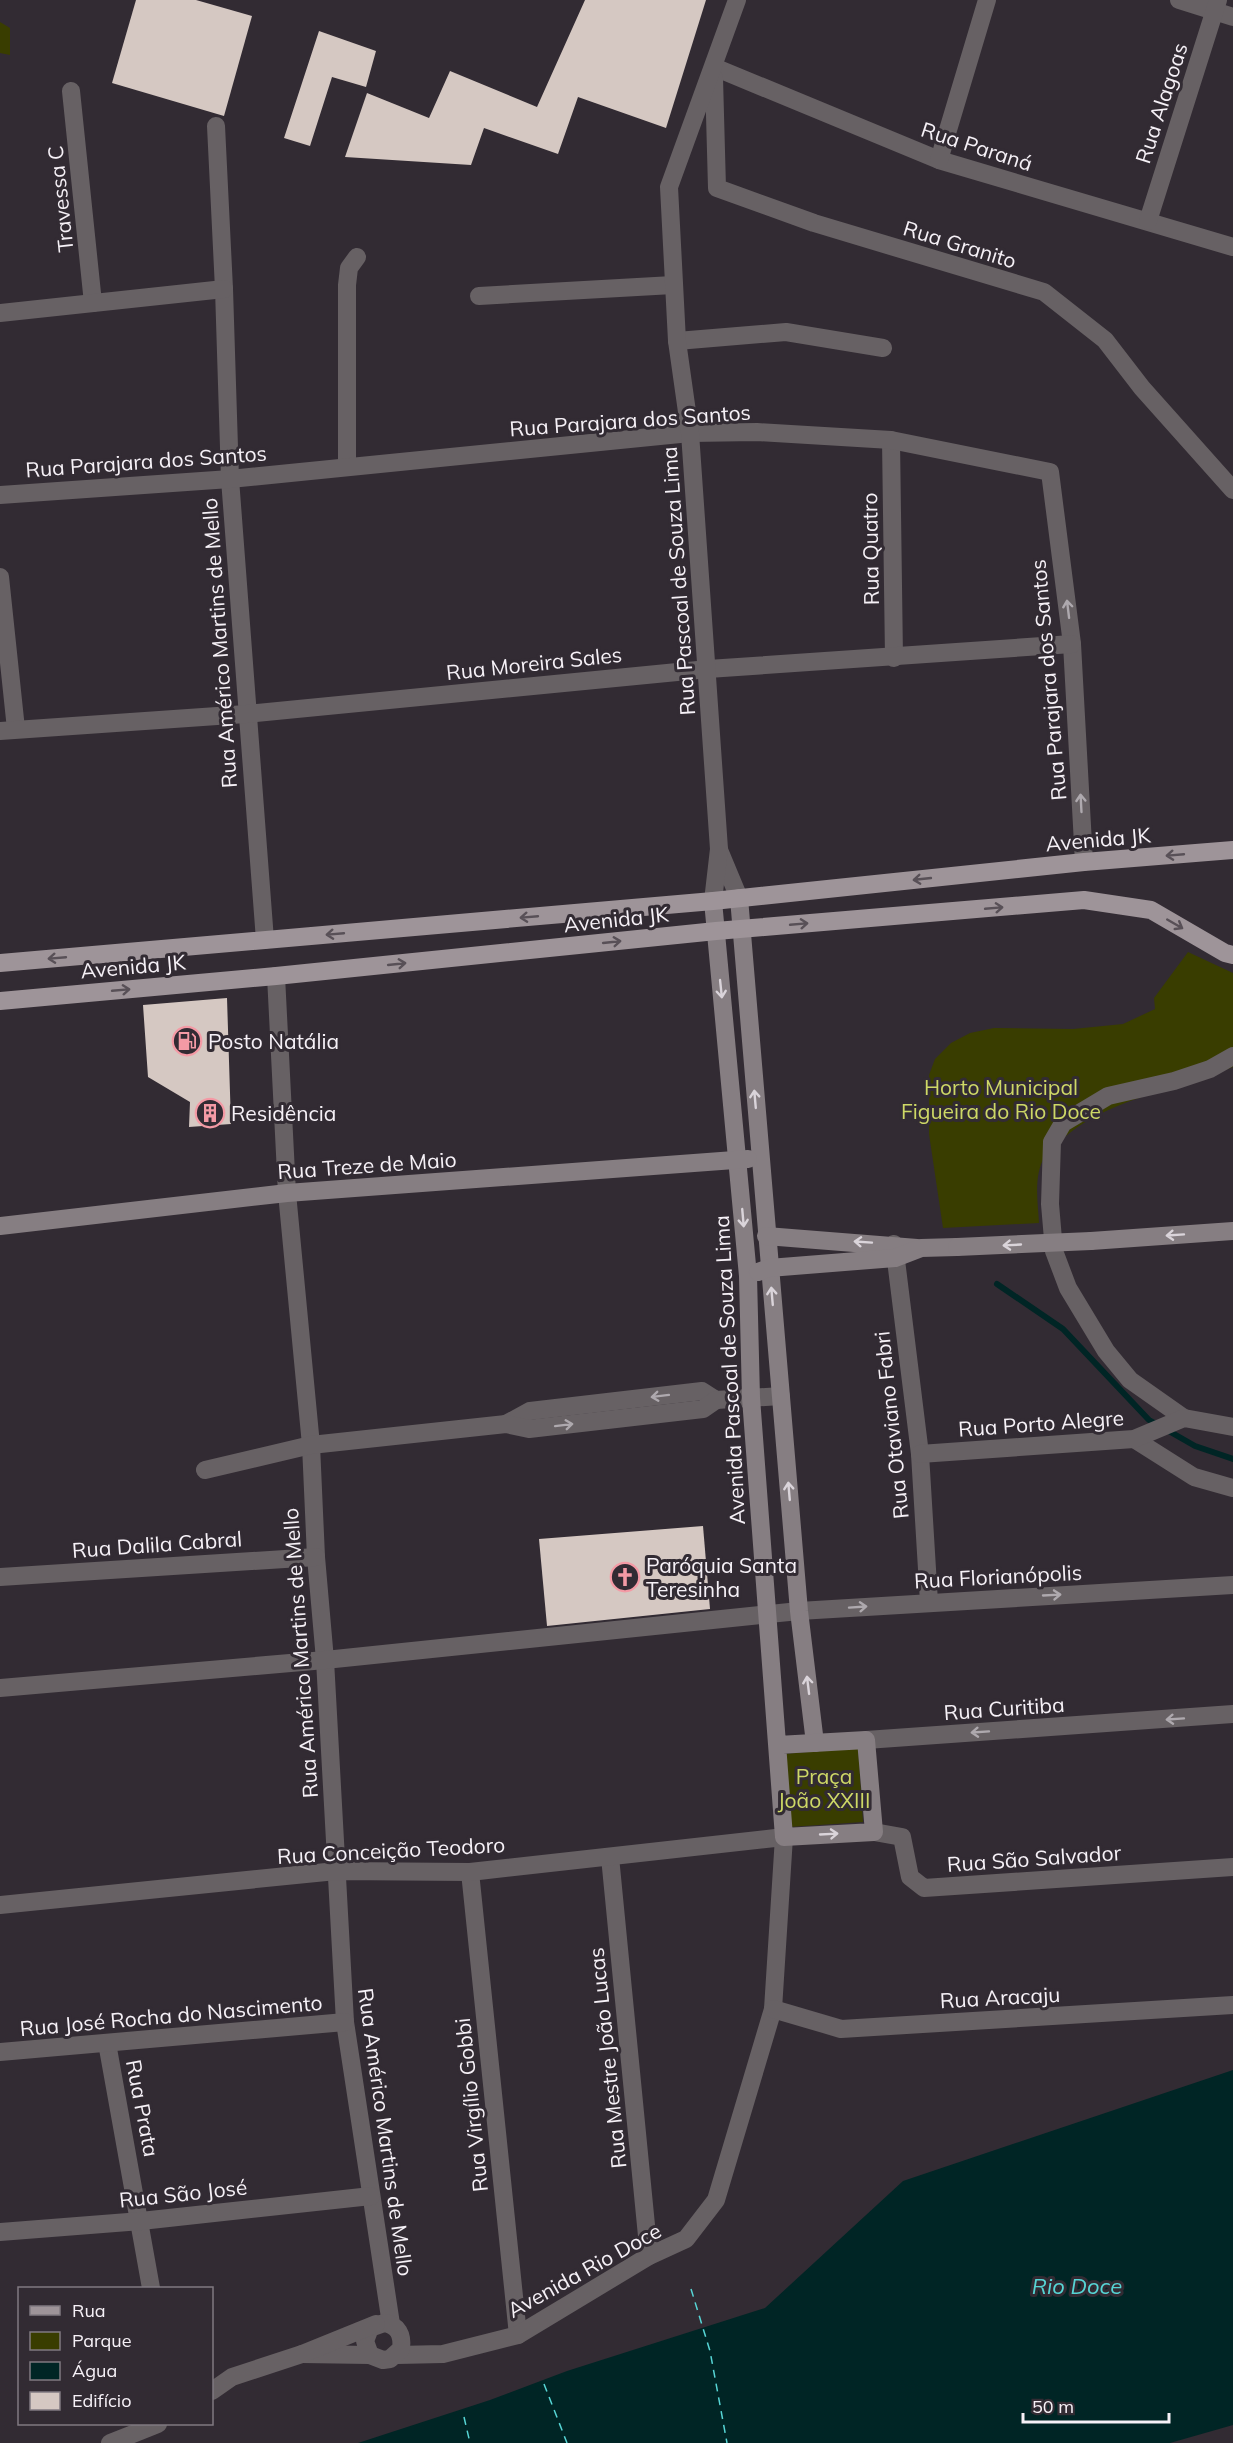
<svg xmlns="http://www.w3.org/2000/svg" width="1233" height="2443" viewBox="0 0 1233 2443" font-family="Mulish,sans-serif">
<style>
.green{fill:#393d00}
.water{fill:#002525}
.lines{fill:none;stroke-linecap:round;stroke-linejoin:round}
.stream{stroke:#002525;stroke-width:6}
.ferry{stroke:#56d5d5;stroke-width:1.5;stroke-dasharray:8 6;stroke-linecap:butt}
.building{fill:#d5c8c2}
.street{stroke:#676164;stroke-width:18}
.secondary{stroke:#867e82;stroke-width:18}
.primary{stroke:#9e9499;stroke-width:18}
.secondary-bridge{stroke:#867e82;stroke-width:18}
.oneway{stroke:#aea9ae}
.oneway2{stroke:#585057}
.oneway3{stroke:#dad4da}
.labels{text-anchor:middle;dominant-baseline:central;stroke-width:6;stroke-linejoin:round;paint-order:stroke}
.street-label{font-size:21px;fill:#f6f1f7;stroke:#322b33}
.poi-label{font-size:21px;fill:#f6f1f7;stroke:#322b33;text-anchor:start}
.park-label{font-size:21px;fill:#ced866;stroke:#322b33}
.water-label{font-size:22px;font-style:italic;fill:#56d5d5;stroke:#322b33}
</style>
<rect width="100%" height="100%" fill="#322b33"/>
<g class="green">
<path d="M0 22 10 28V55L0 53Z"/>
<path d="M1188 952 1233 973V1067C1175 1090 1104 1099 1058 1143 1054 1147 1047 1151 1045 1156 1033 1176 1038 1202 1039 1223L943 1228 929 1134V1075L935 1059 951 1043 970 1033 994 1028 1073 1029 1123 1024 1155 1009 1154 998Z"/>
<path d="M858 1748 863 1822 789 1827 784 1754Z"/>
</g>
<path class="water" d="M1233 2070V2425L1170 2443H358L490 2400 567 2371 765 2308 903 2181Z"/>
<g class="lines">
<g class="stream">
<path d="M997 1284 1063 1329 1149 1420 1158 1425"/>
<path d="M1167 1430 1195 1446 1233 1459"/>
</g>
<g class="ferry">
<path d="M691 2289 710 2351 727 2443"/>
<path d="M544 2384 567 2443"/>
<path d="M464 2417 470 2443"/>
</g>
</g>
<g class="building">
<path d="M136 0H196L252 16 224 116 112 83Z"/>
<path d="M585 0H706L666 128 578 97 558 154 484 128 471 165 345 157 367 93 429 118 450 71 537 107Z"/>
<path d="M319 31 376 51 366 87 332 77 310 146 284 138Z"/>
<path d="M227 998 231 1124 189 1127 190 1102 148 1077 143 1005Z"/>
<path d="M703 1526 710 1609 547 1626 539 1539Z"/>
</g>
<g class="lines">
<g class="street">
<path d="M1179 0 1233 17"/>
<path d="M714 67 939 160 1233 247"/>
<path d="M714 78 717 188 814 223 1044 292 1105 340 1142 388 1233 490"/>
<path d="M71 91 93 303"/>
<path d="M216 126 224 289 230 479 265 940"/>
<path d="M939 160 987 0"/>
<path d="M1148 221 1218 0"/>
<path d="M479 296 673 285"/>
<path d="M0 313 224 289"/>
<path d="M677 341 786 332 883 348"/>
<path d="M891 440 894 658"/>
<path d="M347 467V285L349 268 357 257"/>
<path d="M0 495 230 479 690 433 757 432 891 440 1050 472 1072 644 1084 862"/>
<path d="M0 577 16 729"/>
<path d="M0 731 246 714 708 669 1072 644"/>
<path d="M719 850 739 898"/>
<path d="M713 901 719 849 690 433 677 341 669 187 737 0"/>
<path d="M276 976 287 1193 311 1445 316 1557 325 1660 345 2022 391 2324"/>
<path d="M894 1244 920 1454 929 1602"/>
<path d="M1184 1418 1130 1380 1106 1351 1068 1288 1054 1251 1050 1204 1052 1142 1063 1123 1108 1096 1174 1081 1210 1069 1233 1056"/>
<path d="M506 1424 530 1411 702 1391 716 1400 781 1396"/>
<path d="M1134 1439 1194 1477 1233 1488"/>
<path d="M920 1454 1134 1439 1184 1418 1233 1427"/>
<path d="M205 1470 311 1445 506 1424 529 1429 703 1409 716 1400"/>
<path d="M0 1577 316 1557"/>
<path d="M0 1688 325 1660 799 1611 1233 1585"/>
<path d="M866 1740 1233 1714"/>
<path d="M874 1832 902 1837 910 1877 924 1888 1233 1867"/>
<path d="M610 1857 649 2256"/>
<path d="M470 1872 518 2335"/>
<path d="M0 1905 336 1871 470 1872 784 1837 773 2009 716 2200 686 2239 649 2256 518 2335 443 2354 397 2355"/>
<path d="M773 2009 841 2029 1233 2005"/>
<path d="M107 2043 151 2288"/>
<path d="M0 2052 345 2022"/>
<path d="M0 2232 141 2221 371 2196"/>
<path d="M302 2354 370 2355 383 2360 390 2359 401 2349C403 2335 398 2325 384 2323L370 2328 365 2341 370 2355"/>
<path d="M212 2391 232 2377 302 2354 376 2324"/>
<path d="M110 2443 158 2424"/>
</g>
<g class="secondary">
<path d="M739 898 799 1611 815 1743"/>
<path d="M713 901 748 1276 751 1398 784 1837 874 1832 866 1740 778 1745"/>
<path d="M0 1226 287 1193 748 1159"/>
<path d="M766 1236 917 1248"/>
<path d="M1091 1241 1233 1231"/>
<path d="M758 1272 769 1268 895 1258 921 1248 957 1247"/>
</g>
<g class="primary">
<path d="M0 963 713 901 1084 862 1233 850"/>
<path d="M0 1001 276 976 716 931 1084 900 1151 910 1225 953 1233 955"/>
</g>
<path class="secondary-bridge" d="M957 1247 1091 1241"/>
</g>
<defs><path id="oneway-shaft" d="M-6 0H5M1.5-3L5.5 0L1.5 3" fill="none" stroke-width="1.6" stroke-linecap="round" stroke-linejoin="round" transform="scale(1.5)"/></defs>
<g class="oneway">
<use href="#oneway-shaft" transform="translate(1068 609) rotate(-97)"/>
<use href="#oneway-shaft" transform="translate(1081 803) rotate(-93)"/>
<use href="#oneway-shaft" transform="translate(660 1396) rotate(173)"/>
<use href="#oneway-shaft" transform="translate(564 1425) rotate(-7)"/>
<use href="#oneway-shaft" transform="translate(1052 1595) rotate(-3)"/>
<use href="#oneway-shaft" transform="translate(858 1607) rotate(-4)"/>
<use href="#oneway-shaft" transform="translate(1175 1719) rotate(176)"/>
<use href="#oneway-shaft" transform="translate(980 1732) rotate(176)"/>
</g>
<g class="oneway2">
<use href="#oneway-shaft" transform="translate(1175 855) rotate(175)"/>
<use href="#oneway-shaft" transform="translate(922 879) rotate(174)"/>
<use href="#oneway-shaft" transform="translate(994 908) rotate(-5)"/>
<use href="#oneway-shaft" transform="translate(529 917) rotate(175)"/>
<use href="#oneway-shaft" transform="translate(799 924) rotate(-5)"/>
<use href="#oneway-shaft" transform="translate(1175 924) rotate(30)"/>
<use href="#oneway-shaft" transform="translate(335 934) rotate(175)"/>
<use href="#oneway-shaft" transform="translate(612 942) rotate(-6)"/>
<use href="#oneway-shaft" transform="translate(57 958) rotate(175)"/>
<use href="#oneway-shaft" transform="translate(397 964) rotate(-6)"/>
<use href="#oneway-shaft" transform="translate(121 990) rotate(-5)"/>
</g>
<g class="oneway3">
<use href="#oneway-shaft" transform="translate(721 989) rotate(84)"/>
<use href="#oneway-shaft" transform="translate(755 1099) rotate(-95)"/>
<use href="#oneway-shaft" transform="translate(743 1218) rotate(85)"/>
<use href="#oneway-shaft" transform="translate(1175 1235) rotate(176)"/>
<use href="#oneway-shaft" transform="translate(863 1242) rotate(-176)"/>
<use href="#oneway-shaft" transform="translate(1012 1245) rotate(177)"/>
<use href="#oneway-shaft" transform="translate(772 1296) rotate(-95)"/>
<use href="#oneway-shaft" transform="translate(789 1491) rotate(-95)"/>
<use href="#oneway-shaft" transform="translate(808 1685) rotate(-97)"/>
<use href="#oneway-shaft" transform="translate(829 1834) rotate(-3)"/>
</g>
<defs>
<g id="fuel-ring" transform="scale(1.5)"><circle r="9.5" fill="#322b33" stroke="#f49aa5" stroke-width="1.5"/><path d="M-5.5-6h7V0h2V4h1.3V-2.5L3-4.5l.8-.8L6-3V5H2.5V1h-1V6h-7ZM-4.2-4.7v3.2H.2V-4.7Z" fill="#f49aa5"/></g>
<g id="building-ring" transform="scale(1.5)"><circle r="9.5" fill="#322b33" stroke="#f49aa5" stroke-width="1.5"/><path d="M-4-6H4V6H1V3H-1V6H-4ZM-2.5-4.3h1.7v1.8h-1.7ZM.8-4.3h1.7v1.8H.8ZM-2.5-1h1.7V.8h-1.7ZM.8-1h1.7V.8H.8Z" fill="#f49aa5"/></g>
<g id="church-ring" transform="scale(1.5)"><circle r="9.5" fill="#322b33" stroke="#f49aa5" stroke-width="1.5"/><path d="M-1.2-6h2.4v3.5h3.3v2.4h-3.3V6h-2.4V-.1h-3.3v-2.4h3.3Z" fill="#f49aa5"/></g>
</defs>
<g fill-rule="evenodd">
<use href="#fuel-ring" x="187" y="1041"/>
<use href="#building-ring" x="210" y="1113"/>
<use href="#church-ring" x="625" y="1577"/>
</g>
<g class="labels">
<g class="street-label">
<text transform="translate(1161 103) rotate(-72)">Rua Alagoas</text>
<text transform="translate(977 146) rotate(18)">Rua Paraná</text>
<text transform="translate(60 199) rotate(-96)">Travessa C</text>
<text transform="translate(960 244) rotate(17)">Rua Granito</text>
<text transform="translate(630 420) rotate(-4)">Rua Parajara dos Santos</text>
<text transform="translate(146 461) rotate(-4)">Rua Parajara dos Santos</text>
<text transform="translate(870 549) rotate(-91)">Rua Quatro</text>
<text transform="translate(678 581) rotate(-94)">Rua Pascoal de Souza Lima</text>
<text transform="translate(219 643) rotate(-94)">Rua Américo Martins de Mello</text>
<text transform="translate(534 663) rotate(-6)">Rua Moreira Sales</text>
<text transform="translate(1048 680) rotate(-95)">Rua Parajara dos Santos</text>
<text transform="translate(1098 839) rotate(-5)">Avenida JK</text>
<text transform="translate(616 919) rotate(-6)">Avenida JK</text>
<text transform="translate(133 966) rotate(-5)">Avenida JK</text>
<text transform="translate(367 1165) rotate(-4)">Rua Treze de Maio</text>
<text transform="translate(729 1370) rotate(-93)">Avenida Pascoal de Souza Lima</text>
<text transform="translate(1041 1423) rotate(-4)">Rua Porto Alegre</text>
<text transform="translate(891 1425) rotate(-96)">Rua Otaviano Fabri</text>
<text transform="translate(157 1544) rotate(-4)">Rua Dalila Cabral</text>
<text transform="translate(998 1576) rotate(-3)">Rua Florianópolis</text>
<text transform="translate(300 1653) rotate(-94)">Rua Américo Martins de Mello</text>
<text transform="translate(1004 1708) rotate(-4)">Rua Curitiba</text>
<text transform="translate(391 1850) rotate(-3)">Rua Conceição Teodoro</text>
<text transform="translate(1034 1858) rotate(-4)">Rua São Salvador</text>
<text transform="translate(1000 1997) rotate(-3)">Rua Aracaju</text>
<text transform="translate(171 2015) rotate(-5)">Rua José Rocha do Nascimento</text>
<text transform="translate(607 2058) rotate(-96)">Rua Mestre João Lucas</text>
<text transform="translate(471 2105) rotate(-96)">Rua Virgílio Gobbi</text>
<text transform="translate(143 2108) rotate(79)">Rua Prata</text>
<text transform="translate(386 2132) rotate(82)">Rua Américo Martins de Mello</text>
<text transform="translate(183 2193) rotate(-6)">Rua São José</text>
<text transform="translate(584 2270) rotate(-29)">Avenida Rio Doce</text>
</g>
<g class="poi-label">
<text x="208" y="1041">Posto Natália</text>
<text x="231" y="1113">Residência</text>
<text x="646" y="1565">Paróquia Santa<tspan x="646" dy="24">Teresinha</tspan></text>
</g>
<g class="park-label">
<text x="1001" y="1087">Horto Municipal<tspan x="1001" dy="24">Figueira do Rio Doce</tspan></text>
<text x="824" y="1776">Praça<tspan x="824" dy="24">João XXIII</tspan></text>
</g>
<g class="water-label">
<text x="1077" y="2286">Rio Doce</text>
</g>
</g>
<rect x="18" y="2287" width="195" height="138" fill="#322b33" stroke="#807a81" stroke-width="1.5"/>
<rect x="30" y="2306" width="30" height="9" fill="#9e9499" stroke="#807a81" stroke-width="1.5"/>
<text x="72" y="2317" font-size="18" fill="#f6f1f7">Rua</text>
<rect x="30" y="2332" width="30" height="18" fill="#393d00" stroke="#807a81" stroke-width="1.5"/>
<text x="72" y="2347" font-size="18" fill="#f6f1f7">Parque</text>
<rect x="30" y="2362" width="30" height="18" fill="#002525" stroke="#807a81" stroke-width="1.5"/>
<text x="72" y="2377" font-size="18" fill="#f6f1f7">Água</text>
<rect x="30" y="2392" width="30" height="18" fill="#d5c8c2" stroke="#807a81" stroke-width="1.5"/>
<text x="72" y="2407" font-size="18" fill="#f6f1f7">Edifício</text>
<path d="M1023 2413v9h146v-9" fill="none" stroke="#f6f1f7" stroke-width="3"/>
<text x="1032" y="2413" font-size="18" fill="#f6f1f7" stroke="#322b33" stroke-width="4.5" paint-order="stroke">50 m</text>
</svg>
